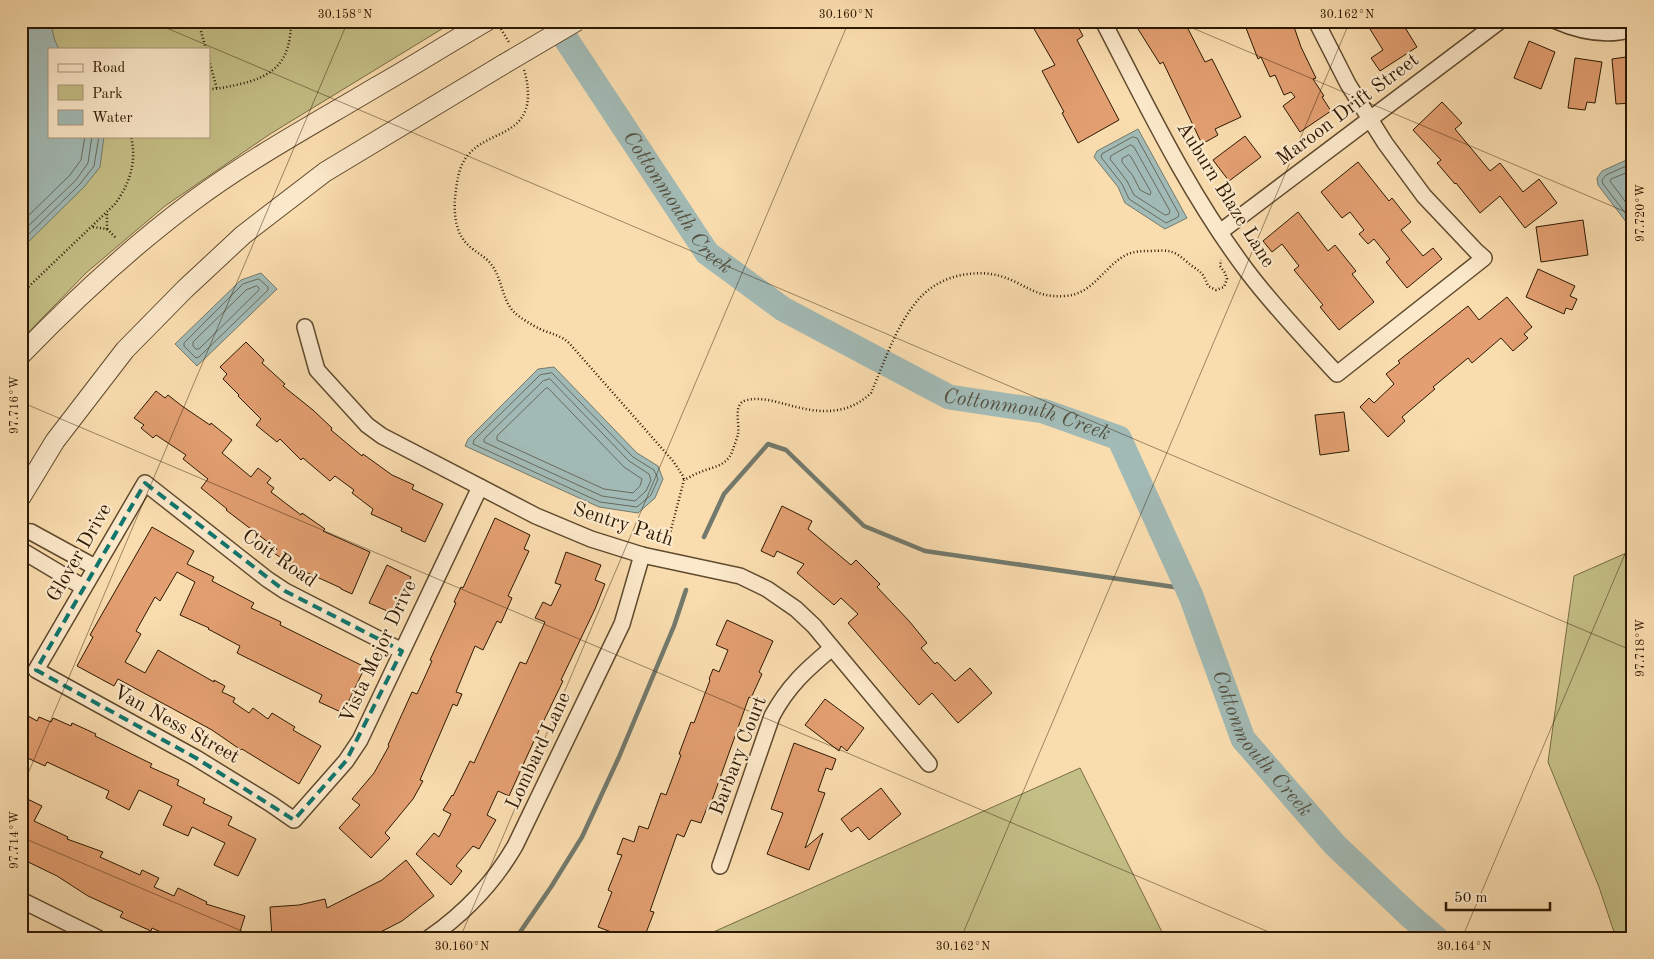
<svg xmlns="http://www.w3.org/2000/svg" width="1654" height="959" viewBox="0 0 1654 959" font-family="'Old Standard TT',serif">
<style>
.green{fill:#c4bf86;stroke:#786c44;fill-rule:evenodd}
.water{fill:#a2bab5;stroke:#737a6d}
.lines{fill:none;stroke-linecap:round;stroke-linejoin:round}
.shore{stroke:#686a5c;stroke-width:1}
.stream{stroke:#737a6d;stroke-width:4.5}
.river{stroke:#a2bab5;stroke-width:25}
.building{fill:#e39f71;stroke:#2d1902}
.minor-casing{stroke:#604a2d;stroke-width:18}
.tertiary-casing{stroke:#604a2d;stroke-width:21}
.path{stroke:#2d1902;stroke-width:2.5;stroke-dasharray:1 2.5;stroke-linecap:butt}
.minor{stroke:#fce9cb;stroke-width:15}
.tertiary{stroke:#fce9cb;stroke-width:19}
.tertiary-bridge-casing{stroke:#604a2d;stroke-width:21;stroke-linecap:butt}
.tertiary-bridge{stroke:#fce9cb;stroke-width:19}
.marked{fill:none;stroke:#0f766e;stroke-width:4;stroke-dasharray:10 6;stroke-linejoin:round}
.ticks{fill:none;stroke:#2d1902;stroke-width:1;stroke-opacity:0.45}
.labels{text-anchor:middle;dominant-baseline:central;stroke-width:4.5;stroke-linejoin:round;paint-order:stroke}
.street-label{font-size:20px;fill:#2d1902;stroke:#fce9cb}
.water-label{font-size:21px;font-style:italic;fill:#565141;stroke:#fce9cb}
.neatline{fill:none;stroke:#2d1902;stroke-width:2}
.ticks-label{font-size:12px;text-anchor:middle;fill:#2d1902}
</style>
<rect width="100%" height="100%" fill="#faddaf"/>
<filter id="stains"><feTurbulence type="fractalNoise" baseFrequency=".004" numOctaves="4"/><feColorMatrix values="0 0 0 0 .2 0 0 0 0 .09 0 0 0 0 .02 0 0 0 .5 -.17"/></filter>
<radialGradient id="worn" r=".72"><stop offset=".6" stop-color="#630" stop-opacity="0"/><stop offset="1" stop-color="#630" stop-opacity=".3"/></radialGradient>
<g class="green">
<path d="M21 21H455L270 134 165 206 86 273 21 340ZM49 49H209V136H49Z"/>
<path d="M1633 550V938H1616L1599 887 1548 762 1574 576Z"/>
<path d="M1080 768 1165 938H700Z"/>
</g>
<g class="water">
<path d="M21 21H50L55 41 59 49H49V136H104L100 167 84 187 21 249Z"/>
<path d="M1138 129 1187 218 1165 229 1125 203 1118 187 1094 157 1097 151Z"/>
<path d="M1633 157V231L1598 185 1597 178 1602 171Z"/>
<path d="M261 273 277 289 197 366 175 344 241 280Z"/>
<path d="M554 367 637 453 658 466 663 479 655 498 638 513 599 507 465 446 468 439 538 369Z"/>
</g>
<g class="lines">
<g class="shore">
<path d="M1133 137 1137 138 1179 214 1178 217 1166 223 1129 199 1122 184 1101 157 1102 154Z"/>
<path d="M1131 145 1134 147 1170 211 1169 214 1165 215 1134 195 1127 181 1110 159 1111 156Z"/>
<path d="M1129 155 1131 157 1151 192 1150 195 1140 190 1133 176 1122 162V159Z"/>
<path d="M1633 163 1606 175 1602 180 1603 184 1633 223"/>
<path d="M1633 170 1611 179 1610 181 1633 212"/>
<path d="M21 223 70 175 81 160 85 136"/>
<path d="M21 233 76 180 88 163 92 136"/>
<path d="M21 242 80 184 94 166 99 136"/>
<path d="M259 279 268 287V290L199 357 196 358 184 346V343L243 284Z"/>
<path d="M257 286 259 288V290L199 349H196L193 346V342L246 290Z"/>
<path d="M552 373 633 457 654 470 658 479 651 495 637 507 600 502 473 444 474 440 540 375Z"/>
<path d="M550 379 629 461 649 474 651 480 646 491 635 501 602 496 484 442V439L543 381Z"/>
<path d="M548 388 624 467 642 479 640 486 633 493 604 489 497 440V436L545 389Z"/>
</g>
<g class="stream">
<path d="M704 537 724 494 768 444 786 450 864 526 925 551 1188 589"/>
<path d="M516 938 551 887 582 837 619 757 674 626 686 590"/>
</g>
<path class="river" id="s1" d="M554 21 707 253 783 309 949 397 1043 411 1119 438 1191 596 1243 739 1335 845 1410 916 1436 938"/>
</g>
<g class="building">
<path d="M1043 21H1075L1083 36 1077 40 1119 120 1078 143 1062 113 1064 112 1042 71 1055 65 1033 27Z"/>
<path d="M1133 21H1184L1205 62 1212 59 1241 117 1215 129 1218 135 1202 144 1163 62 1160 64Z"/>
<path d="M1264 21H1292L1301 47 1316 78 1313 79 1324 96 1322 97 1331 111 1300 132 1283 106 1295 97 1291 92 1284 95 1275 75 1270 77 1261 57 1258 59 1246 28Z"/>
<path d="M1365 21H1401L1417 47 1380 71 1371 58 1383 50Z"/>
<path d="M1529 41 1555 52 1541 89 1514 78Z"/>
<path d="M1633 56V103L1616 104 1612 59Z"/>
<path d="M1575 58 1602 62 1595 103 1587 102 1585 110 1568 108Z"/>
<path d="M1442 102 1462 123 1455 129 1490 171 1500 163 1523 192 1539 179 1557 203 1525 228 1500 196 1480 213 1456 183 1455 184 1437 163 1441 160 1413 130Z"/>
<path d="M1245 136 1261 157 1229 181 1213 160Z"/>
<path d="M1358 162 1389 201 1392 198 1411 222 1401 230 1423 256 1433 248 1442 259 1407 288 1386 262 1390 259 1374 239 1368 244 1359 234 1364 230 1350 212 1342 218 1321 192Z"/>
<path d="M1298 212 1328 251 1335 245 1356 271 1352 274 1374 302 1339 330 1320 307 1323 305 1294 270 1299 266 1282 244 1272 252 1263 241Z"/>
<path d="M1583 220 1588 255 1541 262 1536 227Z"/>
<path d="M1538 269 1575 286 1570 296 1577 299 1572 310 1566 308 1564 314 1526 297Z"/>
<path d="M1507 297 1532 327 1524 334 1528 338 1513 351 1501 338 1472 363 1468 358 1433 387 1435 389 1402 417 1405 421 1388 437 1360 407 1369 398 1374 403 1394 384 1386 374 1400 363 1398 361 1468 306 1479 320Z"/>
<path d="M246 342 264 360 262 363 285 384 283 386 313 410 332 428 331 430 362 456 363 454 392 475 414 485 412 489 443 504 425 542 401 531 402 528 371 514 373 509 352 493 354 490 335 476 330 481 303 458 301 460 280 439 277 442 256 425 261 419 238 396 239 395 223 379 227 374 220 367Z"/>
<path d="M156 391 165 398 168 395 182 406 210 425 211 423 232 440 222 453 251 477 258 468 271 478 267 483 274 488 271 492 301 515 302 513 325 529 323 531 370 552 352 594 341 589V588L297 568V569L274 553 277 549 226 510 227 509 201 488 208 479 183 459 186 455 156 435 153 438 141 428 144 425 134 418Z"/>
<path d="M1344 412 1349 451 1320 455 1315 415Z"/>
<path d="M782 506 812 521 808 529 851 565 856 560 880 584 877 587 910 622 927 643 921 648 935 664 937 662 955 681 970 668 992 693 958 723 932 693 919 705 848 623 858 614 841 598 834 605 797 573 804 564 777 551 774 557 761 551Z"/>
<path d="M495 518 530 535 524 549 529 551 508 596 512 598 501 623 497 621 483 650 475 646 456 692 462 694 457 706 453 704 420 780 423 781 413 799 385 833 390 838 371 858 339 828 360 805 352 799 374 773 389 746 388 745 412 692 417 694 432 661 430 660 456 603 454 602 461 587 463 588Z"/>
<path d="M152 527 194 551 187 564 214 577 212 581 254 603 251 608 281 622 280 625 365 667 343 713 319 702 322 695 237 653 240 646 208 629 209 628 180 615 195 582 177 572 160 601 155 597 136 631 141 634 125 662 145 673 158 650 214 682V680L225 686 222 692 235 698 233 702 249 713 253 708 268 719 272 713 295 727 293 730 321 746 299 784 242 749 241 750 212 730 118 679 114 686 77 666 93 637 90 635Z"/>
<path d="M566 552 601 565 595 580 605 584 595 609 561 680 563 681 533 743 509 796 498 791 487 815 496 820 479 849 473 846 456 866 462 871 451 885 416 854 434 833 439 837 451 814 443 810 452 795 453 796 470 761 474 763 520 662 526 664 545 622 535 618 543 602 551 606 561 585 555 583Z"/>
<path d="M387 565 411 577 394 614 369 603Z"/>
<path d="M727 620 773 641 759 672 762 674 751 698 749 697 710 806 708 805 701 823 691 820 684 837 677 834 650 911 654 912 644 938H627L598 927 612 892 608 890 622 855 617 854 623 838 634 842 639 826 648 829 661 793 666 795 681 755 679 754 691 722 694 723 710 680 709 679 713 669 719 672 728 650 716 645Z"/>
<path d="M825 699 864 728 847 751 841 746 839 751 805 725Z"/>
<path d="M21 712 37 721 39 717 51 722 53 718 71 726 72 723 96 734 95 736 152 764 150 767 179 780 177 785 205 799 203 803 232 817 228 825 256 839 238 876 214 865 225 843 192 827 188 836 163 825 172 806 139 790 129 810 106 798 109 791 47 762 45 766 21 755Z"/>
<path d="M794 743 836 759 832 770 826 768 818 791 825 793 805 848 823 833 809 870 767 854 783 813 771 809Z"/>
<path d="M881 788 901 814 869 840 858 827 851 832 841 819Z"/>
<path d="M21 796 42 806 34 821 68 837 67 839 103 852 100 857 140 875 142 870 159 878 154 887 174 896 178 888 207 902 206 904 245 916 238 938H174L152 928 151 931 120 917 123 912 88 896 57 876 22 859 26 850 21 848Z"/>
<path d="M406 860 434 896 402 921 369 938H272L270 907 299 905 325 899 327 908 382 880Z"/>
</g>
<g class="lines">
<g class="minor-casing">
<g id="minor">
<path d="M1103 21C1147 106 1189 194 1247 271 1274 307 1306 340 1337 374L1484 258 1476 251 1424 196 1385 143 1348 84 1316 21"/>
<path d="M1556 21C1581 32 1606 37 1633 29"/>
<path d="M1220 232 1500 21"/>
<path d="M305 327 317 370 367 425 382 436 536 516 591 539 642 555 740 576 767 589 796 609 814 626 929 764"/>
<path d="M21 531 31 532 95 567"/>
<path d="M21 550 83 587"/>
<path d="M402 651 285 591 267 579 145 483 36 670 196 758 271 804 294 820 346 761 360 740 480 487"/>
<path d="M720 866 772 716C788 686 806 670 832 648"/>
<path d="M21 900 98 938"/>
<path d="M429 938C465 913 493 884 515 846L622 624 642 555"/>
</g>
</g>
<g class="tertiary-casing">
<g id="tertiary">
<path d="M21 355C75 299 131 247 193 201 251 158 314 124 376 87 413 66 449 43 487 21"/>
<path d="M21 497 55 441 125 350 185 289 243 235 325 172 504 64"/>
</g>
</g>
<g class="path">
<path d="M198 21 206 49"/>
<path d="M291 25H302L318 21"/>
<path d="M501 29 510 44"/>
<path d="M209 60 217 89"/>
<path d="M524 70C527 79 528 88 528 97 526 136 488 131 468 155 458 167 457 182 455 198 454 211 455 228 463 239 470 250 483 254 491 264 502 278 502 300 514 312 520 318 532 325 540 329 551 334 561 335 570 344L673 461 683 476 684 480"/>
<path d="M209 89C218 89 227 87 236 85 274 77 291 62 291 21"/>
<path d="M93 227 107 229V213"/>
<path d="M107 229 116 238"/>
<path d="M21 294 115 204C130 183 137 162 131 136"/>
<path d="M667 545 684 480C688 478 693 475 698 473 711 467 726 467 732 452 734 446 737 439 738 434 740 423 732 403 747 400 760 397 773 401 785 404 816 413 846 417 871 393 886 359 902 306 934 286 952 274 980 270 1000 276 1025 283 1034 298 1064 296 1093 295 1103 267 1126 255 1134 251 1143 251 1152 251 1169 250 1173 250 1186 261 1198 272 1202 269 1208 286L1216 290 1224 287 1227 279 1225 273 1220 266 1221 260"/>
<path d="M21 935 28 938"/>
</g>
<use href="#minor" class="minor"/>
<use href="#tertiary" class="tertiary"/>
<g class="tertiary-bridge-casing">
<path id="tertiary-bridge" d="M504 64 577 21"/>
</g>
<use href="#tertiary-bridge" class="tertiary-bridge"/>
</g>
<path class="marked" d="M145 483 285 591 402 651 346 761 294 820 196 758 36 670Z"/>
<path class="ticks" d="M150 21 1633 651M1176 21 1633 215M21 402 1283 938M21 790 348 21M21 837 258 938M460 938 849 21M961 938 1350 21M1462 938 1633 535"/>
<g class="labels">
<g class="street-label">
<text transform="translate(1348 110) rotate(-37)">Maroon Drift Street</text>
<text transform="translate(1225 195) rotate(58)">Auburn Blaze Lane</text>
<text transform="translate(623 525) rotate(18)">Sentry Path</text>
<text transform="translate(80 553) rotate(-60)">Glover Drive</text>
<text transform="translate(279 559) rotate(35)">Coit Road</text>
<text transform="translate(379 652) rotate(-65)">Vista Mejor Drive</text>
<text transform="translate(176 725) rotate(29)">Van Ness Street</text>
<text transform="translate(539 751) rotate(-65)">Lombard Lane</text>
<text transform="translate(739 756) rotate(-69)">Barbary Court</text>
</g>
<g class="water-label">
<text stroke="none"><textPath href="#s1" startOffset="220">Cottonmouth Creek</textPath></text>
<text stroke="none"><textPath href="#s1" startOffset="640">Cottonmouth Creek</textPath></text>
<text stroke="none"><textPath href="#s1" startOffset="1075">Cottonmouth Creek</textPath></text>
</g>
</g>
<rect width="1654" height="959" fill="none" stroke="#faddaf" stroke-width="55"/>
<rect x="48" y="48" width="162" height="90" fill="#fce9cb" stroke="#a9967b"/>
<rect x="58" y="64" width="25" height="8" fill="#fce9cb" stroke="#a9967b"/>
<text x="92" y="72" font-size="15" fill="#2d1902">Road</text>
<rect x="58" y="85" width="25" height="15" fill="#c4bf86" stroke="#a9967b"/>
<text x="92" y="98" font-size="15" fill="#2d1902">Park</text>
<rect x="58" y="110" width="25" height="15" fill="#a2bab5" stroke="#a9967b"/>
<text x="92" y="122" font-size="15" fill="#2d1902">Water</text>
<path d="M1446 902v8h104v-8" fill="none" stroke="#2d1902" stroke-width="2.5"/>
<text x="1454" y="902" font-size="15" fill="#2d1902" stroke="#fce9cb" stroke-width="4" paint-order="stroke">50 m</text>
<rect x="28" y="28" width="1598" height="904" class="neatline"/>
<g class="ticks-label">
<text x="345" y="18">30.158°N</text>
<text x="846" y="18">30.160°N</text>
<text x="1347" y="18">30.162°N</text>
<text transform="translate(1640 213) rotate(-90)" y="4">97.720°W</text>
<text transform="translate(14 405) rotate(-90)" y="4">97.716°W</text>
<text transform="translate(1640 648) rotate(-90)" y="4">97.718°W</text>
<text transform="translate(14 840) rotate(-90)" y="4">97.714°W</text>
<text x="462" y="950">30.160°N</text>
<text x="963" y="950">30.162°N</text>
<text x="1464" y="950">30.164°N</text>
</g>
<rect width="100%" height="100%" filter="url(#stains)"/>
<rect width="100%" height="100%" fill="url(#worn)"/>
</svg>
